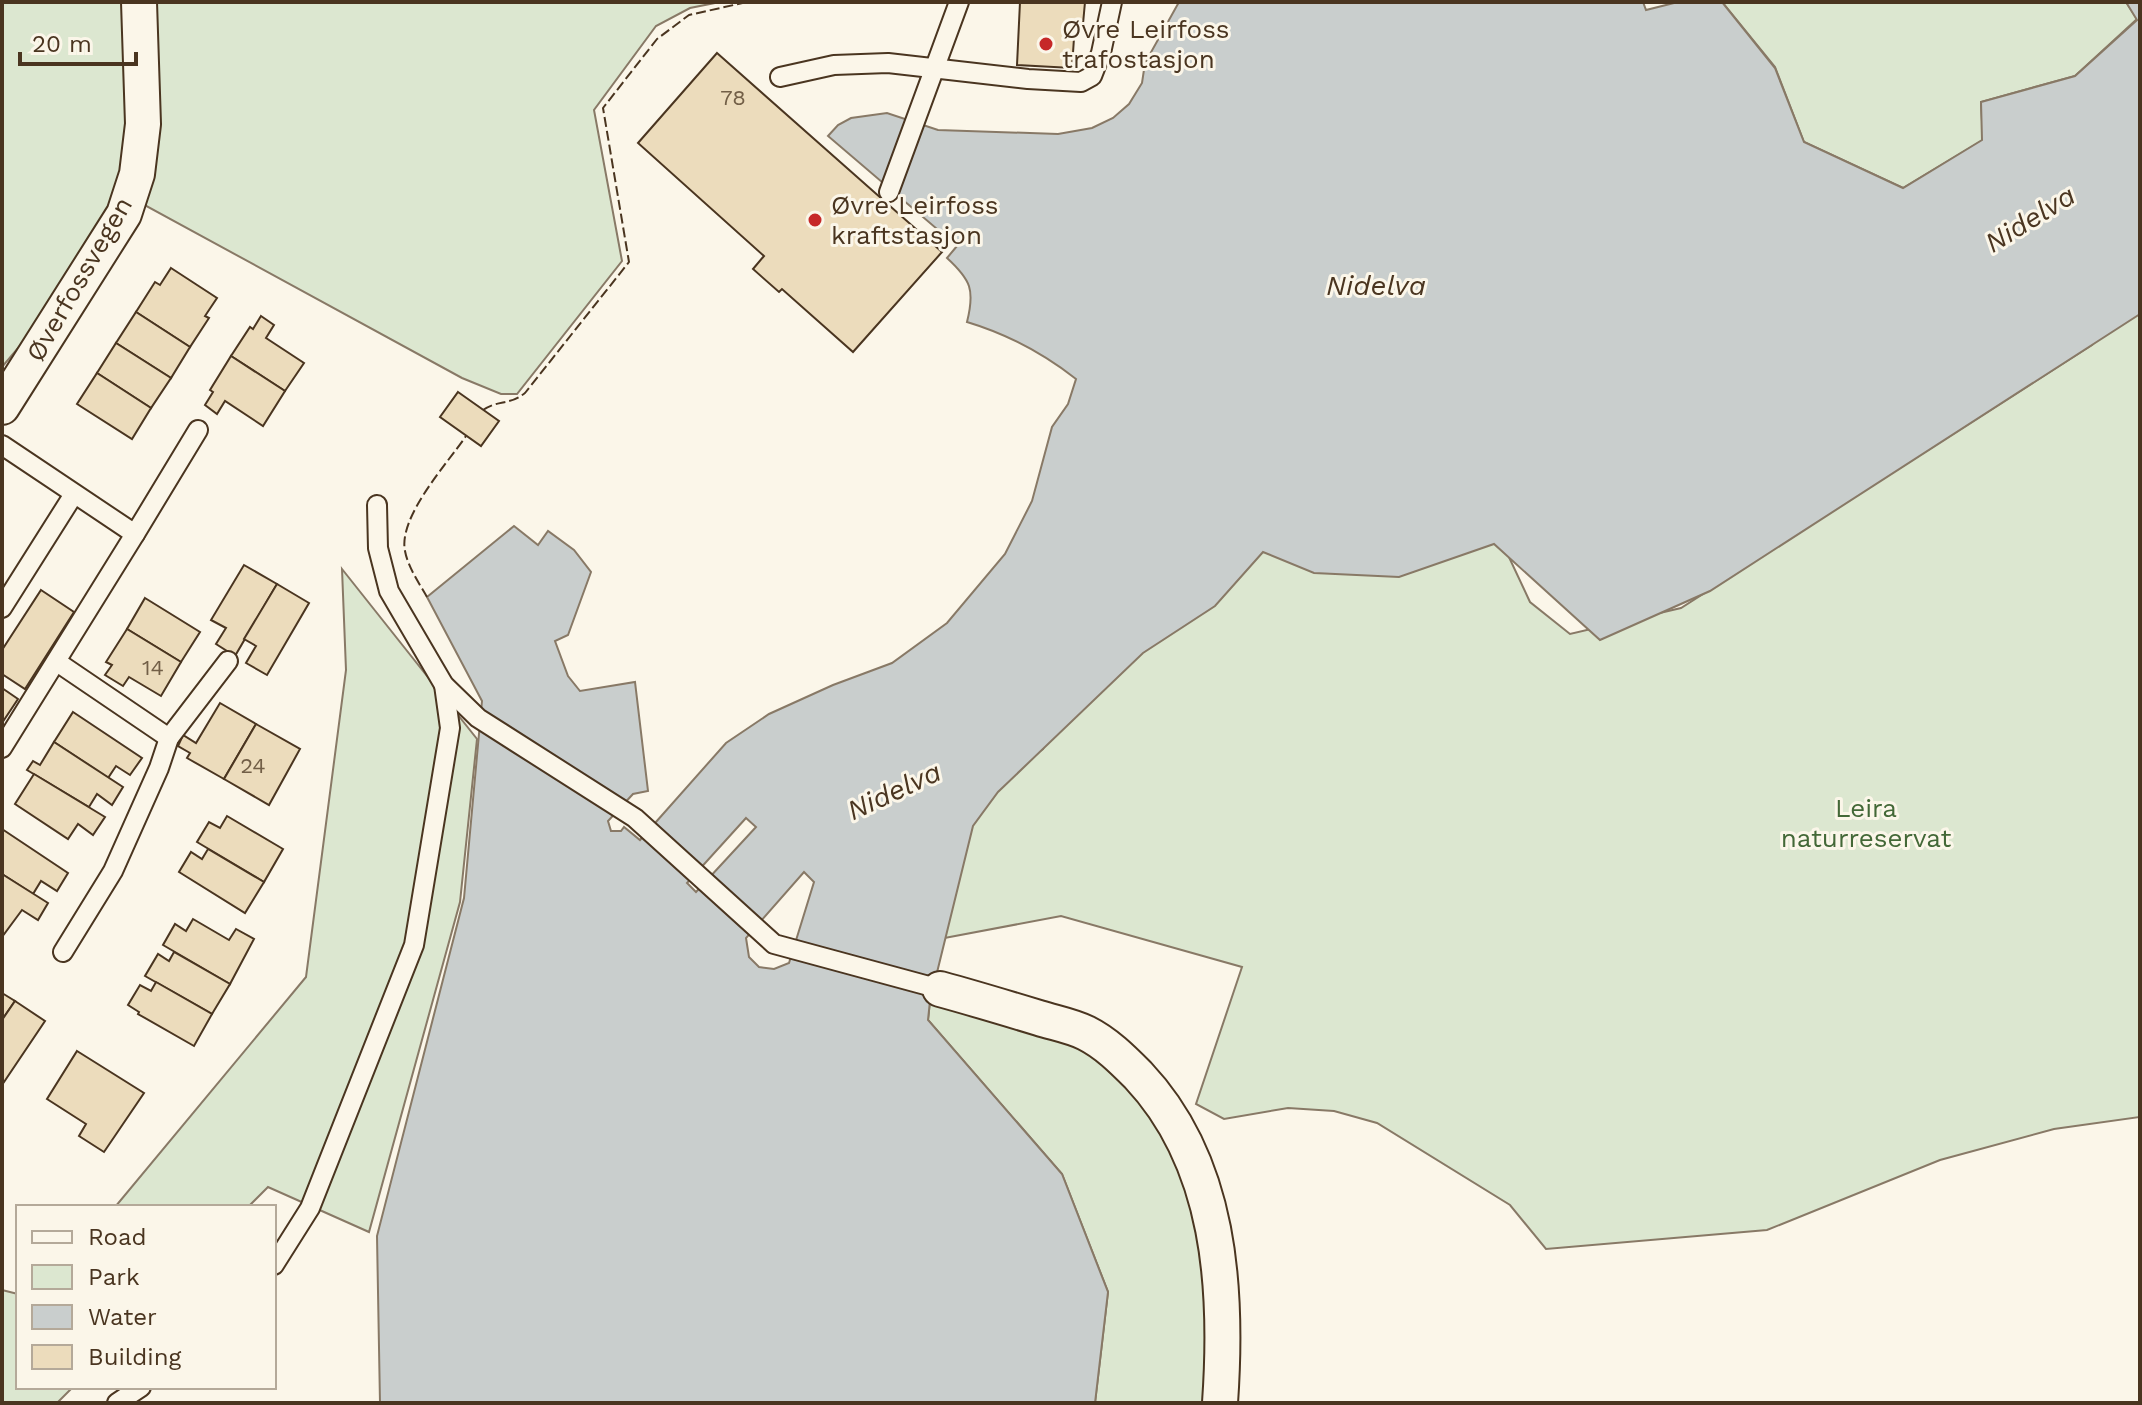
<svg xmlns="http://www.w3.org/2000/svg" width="2142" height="1405" viewBox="0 0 2142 1405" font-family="'Work Sans',sans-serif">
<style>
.green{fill:#dce7d0;stroke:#887966;stroke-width:2}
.water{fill:#c9cecd;stroke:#887966;stroke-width:2;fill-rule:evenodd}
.building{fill:#ecdcbc;stroke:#4a3520;stroke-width:2}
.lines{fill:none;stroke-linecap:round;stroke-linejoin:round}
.lane-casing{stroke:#4a3520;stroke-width:22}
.street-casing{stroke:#4a3520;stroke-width:38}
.lane{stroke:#fbf6e9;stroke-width:18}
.street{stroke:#fbf6e9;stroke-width:34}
.fence{stroke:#4a3520;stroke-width:2;stroke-dasharray:10 4;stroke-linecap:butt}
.poi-dot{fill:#c62828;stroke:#fbf6e9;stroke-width:3}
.labels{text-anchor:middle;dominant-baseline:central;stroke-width:6;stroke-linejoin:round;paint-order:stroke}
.number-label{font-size:22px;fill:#725f47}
.poi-label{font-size:26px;fill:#4a3520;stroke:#fbf6e9;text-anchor:start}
.street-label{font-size:26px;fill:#4a3520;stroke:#fbf6e9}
.park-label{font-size:26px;fill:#436837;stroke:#fbf6e9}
.water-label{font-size:28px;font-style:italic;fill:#4a3520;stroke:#fbf6e9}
</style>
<rect width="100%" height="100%" fill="#fbf6e9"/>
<g class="green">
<path d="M2 2H720L690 8 656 26 594 110 622 261 517 394H501L462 378 141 203 2 367Z"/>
<path d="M1722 2H2126L2137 19 2075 76 1981 102 1983 140 1903 188 1804 142 1775 67Z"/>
<path d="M2140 298V1117L2054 1129 1940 1160 1767 1230 1546 1249 1510 1205 1377 1123 1334 1111 1288 1108 1224 1119 1196 1104 1242 967 1061 916 913 944 987 784 1043 749 1072 681 1242 539 1500 538 1530 602 1570 634 1681 608 2092 345 2130 304Z"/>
<path d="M342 569 477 739 460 902 369 1232 268 1187 248 1207H115L306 977 346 670Z"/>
<path d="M930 1001 1013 1022 1092 1052 1137 1093 1189 1182 1211 1299 1207 1403H1095L1108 1292 1062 1174 928 1020Z"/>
<path d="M2 1290 18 1294V1387H73L57 1403H2Z"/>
</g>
<path class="water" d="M1179 2H1643L1646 10 1678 2H1722L1775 68 1804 142 1903 188 1982 140 1981 102 2075 76 2137 20 2126 2H2140V314L1710 591 1600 640 1494 544 1399 577 1314 573 1263 552 1215 606 1143 653 998 792 973 826 930 1001 928 1020 1062 1174 1108 1292 1095 1403H380L377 1236 464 898 482 701 427 597 514 526 538 545 548 531 574 550 591 572 568 635 555 641 568 676 580 691 635 682 648 791 633 794 608 821 611 831H621L624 827 640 840 726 743 769 714 833 685 892 663 947 623 1005 554 1032 501 1052 427 1068 404 1076 379C1044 354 1007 334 967 322 975 290 971 280 947 258L957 246 828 136 838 125 851 118 887 113 938 130 1058 134 1092 128 1113 118 1129 104 1142 83 1145 63ZM746 818 756 827 696 892 687 883ZM804 872 814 882 789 963 774 969 759 967 749 957 746 938Z"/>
<g class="building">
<path d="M1020 2H1085L1083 24 1075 23 1072 68 1017 65Z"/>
<path d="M717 53 942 252 853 352 782 289 779 292 753 269 764 256 638 143Z"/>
<path d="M171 268 217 298 205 316 209 318 190 347 136 312 155 282 160 285Z"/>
<path d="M136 312 190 347 171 378 116 343Z"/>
<path d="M261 316 274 325 266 338 304 363 285 391 231 356 250 327 253 329Z"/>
<path d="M116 343 171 378 151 408 97 373Z"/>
<path d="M231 356 285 391 263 426 225 401 217 414 205 405 213 392 210 390Z"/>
<path d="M97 373 151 408 132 439 77 404Z"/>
<path d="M458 392 499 421 481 446 440 417Z"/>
<path d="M244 565 277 584 235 656 216 644 226 628 211 620Z"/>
<path d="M277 584 309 603 267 675 246 663 256 646 244 639Z"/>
<path d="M41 590 74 612 25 689 2 674V650Z"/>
<path d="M145 598 200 632 181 662 127 629Z"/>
<path d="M127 629 181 662 161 696 129 677 123 686 105 675 112 665 106 662Z"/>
<path d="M2 688 18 699 2 723Z"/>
<path d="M220 703 256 724 224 779 187 758 190 753 178 746 183 735 196 743Z"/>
<path d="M73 712 142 758 130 775 116 766 108 778 54 742Z"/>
<path d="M256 724 300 749 269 805 224 779Z"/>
<path d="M54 742 123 787 112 805 97 794 89 807 27 770 33 761 40 765Z"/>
<path d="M34 774 105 817 93 835 78 824 68 839 15 804Z"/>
<path d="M227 816 283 849 264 882 197 842 209 822 220 828Z"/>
<path d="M2 829 68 873 57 891 41 881 33 894 2 874Z"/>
<path d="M208 849 264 882 245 913 179 872 191 852 202 859Z"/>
<path d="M2 874 48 903 38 920 22 910 2 937Z"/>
<path d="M193 919 229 940 236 929 254 939 230 984 163 945 175 924 186 931Z"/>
<path d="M174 952 230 984 212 1014 145 976 158 954 169 961Z"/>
<path d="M156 982 212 1014 194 1046 138 1014 139 1012 128 1005 140 985 151 991Z"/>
<path d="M2 993 15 1001 2 1020Z"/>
<path d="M15 1001 45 1021 2 1085V1020Z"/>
<path d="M77 1051 144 1093 104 1152 79 1136 86 1124 47 1099Z"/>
</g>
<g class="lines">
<g class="lane-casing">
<g id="lane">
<path d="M780 77 834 65 888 63 1028 79 1081 82 1092 76 1101 53 1112 2"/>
<path d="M889 192 959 2"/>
<path d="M2 445 135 534 2 748"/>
<path d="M377 505 378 548 389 591 444 685 478 718 635 818 774 944 940 989"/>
<path d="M135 534 198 430"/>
<path d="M2 608 74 494"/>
<path d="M57 662 169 738 228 661"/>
<path d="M63 952 113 871 159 768 169 738"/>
<path d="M274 1265 310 1208 414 945 450 728 444 685"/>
<path d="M117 1403 141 1387"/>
</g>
</g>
<g class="street-casing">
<g id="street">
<path d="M2 407 124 214 137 174 143 124 139 2"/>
<path d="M940 989C973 998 1006 1008 1039 1018 1055 1023 1072 1026 1086 1033 1106 1043 1122 1059 1138 1075 1221 1163 1228 1289 1220 1403"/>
</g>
</g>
<use href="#lane" class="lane"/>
<use href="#street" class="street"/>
<g class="fence">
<path d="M483 410C500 399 508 406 525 393L629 262 603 108 657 39 689 15 747 2"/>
<path d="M427 597C419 583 408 567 405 551 398 517 447 464 466 436"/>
</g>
</g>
<g class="poi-dot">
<circle cx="1046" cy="44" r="8"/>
<circle cx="815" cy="220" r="8"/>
</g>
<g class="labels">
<g class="number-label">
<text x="733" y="97">78</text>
<text x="153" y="667">14</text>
<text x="253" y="765">24</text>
</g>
<g class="poi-label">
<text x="1062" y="29">Øvre Leirfoss<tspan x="1062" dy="30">trafostasjon</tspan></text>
<text x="831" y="205">Øvre Leirfoss<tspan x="831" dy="30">kraftstasjon</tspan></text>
</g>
<g class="street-label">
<text transform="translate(79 279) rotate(-60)">Øverfossvegen</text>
</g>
<g class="park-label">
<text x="1866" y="808">Leira<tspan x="1866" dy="30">naturreservat</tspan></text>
</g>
<g class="water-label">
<text transform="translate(2030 219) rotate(-32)">Nidelva</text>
<text x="1376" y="285">Nidelva</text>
<text transform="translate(894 791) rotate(-25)">Nidelva</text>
</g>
</g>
<rect width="2142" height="1405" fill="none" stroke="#4a3520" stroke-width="8"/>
<rect x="16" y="1205" width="260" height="184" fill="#fbf6e9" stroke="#b4a999" stroke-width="2"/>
<rect x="32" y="1231" width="40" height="12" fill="#fbf6e9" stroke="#b4a999" stroke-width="2"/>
<text x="88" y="1245" font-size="24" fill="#4a3520">Road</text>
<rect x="32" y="1265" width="40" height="24" fill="#dce7d0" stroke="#b4a999" stroke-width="2"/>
<text x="88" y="1285" font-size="24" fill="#4a3520">Park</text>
<rect x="32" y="1305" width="40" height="24" fill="#c9cecd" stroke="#b4a999" stroke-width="2"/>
<text x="88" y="1325" font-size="24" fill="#4a3520">Water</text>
<rect x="32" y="1345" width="40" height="24" fill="#ecdcbc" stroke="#b4a999" stroke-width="2"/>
<text x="88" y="1365" font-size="24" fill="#4a3520">Building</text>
<path d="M20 52v12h116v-12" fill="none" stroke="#4a3520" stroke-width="4"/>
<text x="32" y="52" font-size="24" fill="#4a3520" stroke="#fbf6e9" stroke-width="6" paint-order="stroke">20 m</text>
</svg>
